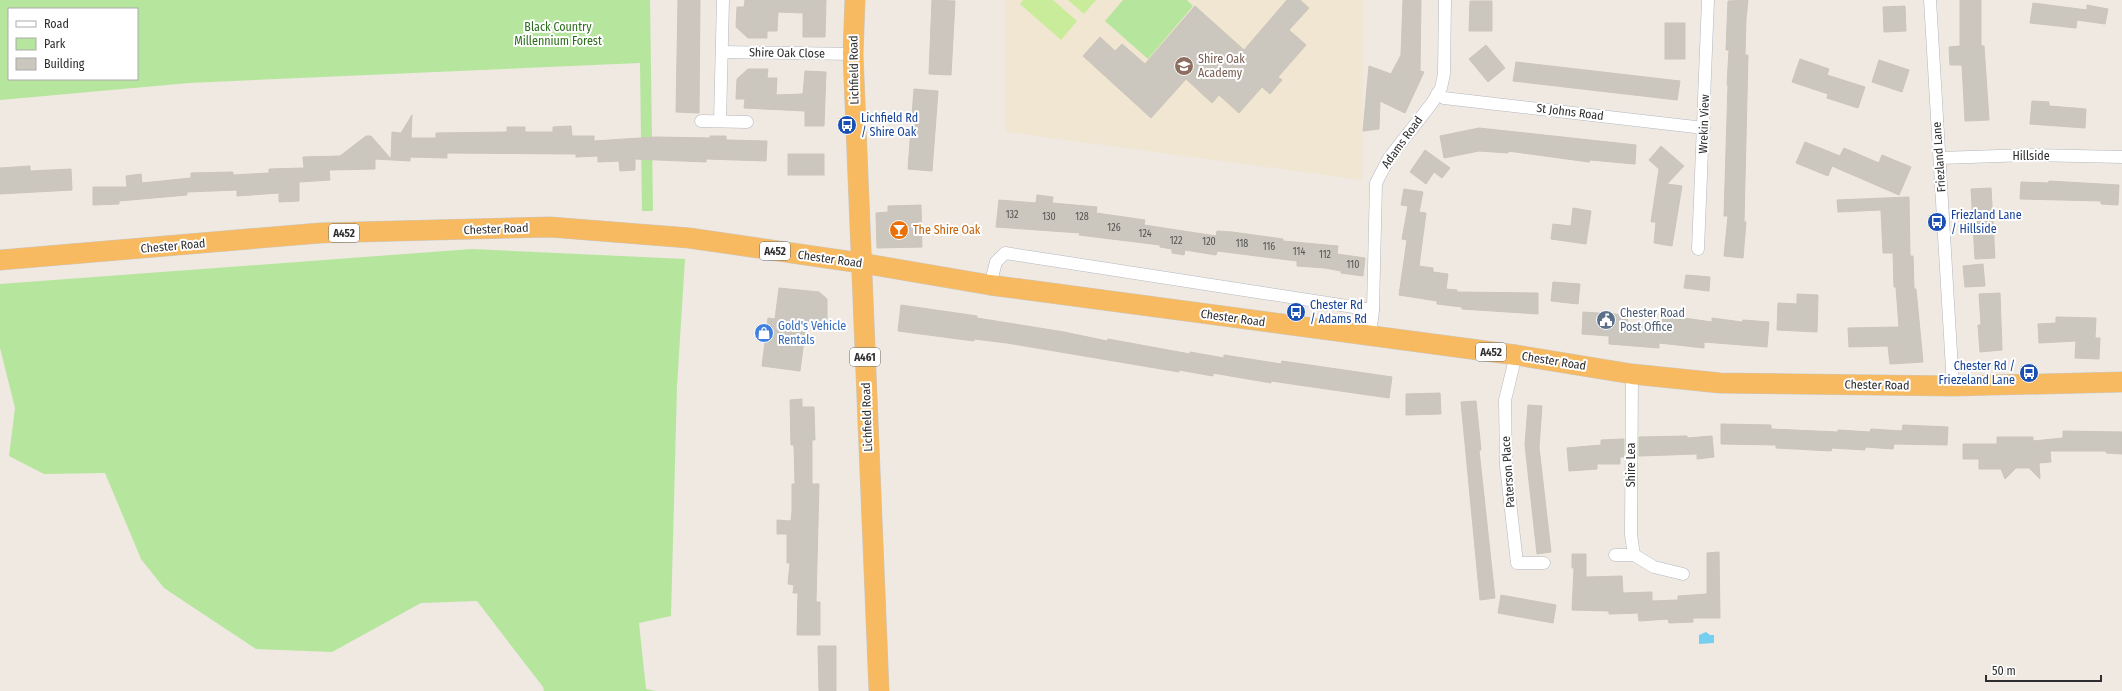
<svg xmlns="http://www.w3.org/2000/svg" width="2122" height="691" viewBox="0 0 2122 691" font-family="'Fira Sans Condensed',sans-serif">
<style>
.education{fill:#f0e6d1}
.green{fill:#b6e59e;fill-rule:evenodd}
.pitch{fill:#c9ec9a}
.water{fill:#75cff0}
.building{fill:#cbc7bf;stroke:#cbc5ba}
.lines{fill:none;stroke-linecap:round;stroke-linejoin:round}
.minor-casing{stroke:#b4b7c1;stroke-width:13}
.trunk-casing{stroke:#c9c9c9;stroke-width:21}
.minor{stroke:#fff;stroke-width:12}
.trunk{stroke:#f8ba60;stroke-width:20}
.labels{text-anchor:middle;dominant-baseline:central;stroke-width:4;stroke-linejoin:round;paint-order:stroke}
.number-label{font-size:10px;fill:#555452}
.shield{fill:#fff;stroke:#6d6d6d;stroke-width:1}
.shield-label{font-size:11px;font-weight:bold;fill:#2e2e2e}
.park-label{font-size:12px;fill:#2c6e1b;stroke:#fff}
.street-label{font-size:12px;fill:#2e2e2e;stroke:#fff}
.education-label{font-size:12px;fill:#785e54;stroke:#fff;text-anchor:start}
.transit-label{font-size:12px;fill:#164399;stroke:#fff;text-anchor:start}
.food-label{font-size:12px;fill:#c56008;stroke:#fff;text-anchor:start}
.service-label{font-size:12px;fill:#4e5e75;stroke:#fff;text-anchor:start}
.shop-label{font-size:12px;fill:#366cbe;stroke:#fff;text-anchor:start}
</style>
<rect width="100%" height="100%" fill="#efe9e1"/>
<path class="education" d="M1006 0H1363L1362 180 1006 132Z"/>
<g class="green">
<path d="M0 0H650L653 211H642L640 63 189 83 0 100ZM9 9H137V79H9Z"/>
<path d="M1123 0H1187L1193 6 1148 59 1105 21Z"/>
<path d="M472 249 685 259 677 386 671 616 639 623 646 689 656 691H544L543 687 477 601 421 603 332 652 256 649 164 588 141 559 105 473 44 474 9 456 15 408 0 348V284Z"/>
</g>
<g class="pitch">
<path d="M1023 0H1053L1077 21 1061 40 1020 4Z"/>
<path d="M1068 0H1096L1084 14Z"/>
</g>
<path class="water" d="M1706 632 1710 635H1714V643L1699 644V635Z"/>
<g class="building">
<path d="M678 0H700L699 113 676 112Z"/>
<path d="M745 0H826L825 37H803V13L778 12 777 31H767V38H748L736 27 737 7H744Z"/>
<path d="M932 0 955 1 951 75 929 74Z"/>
<path d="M1287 0H1300L1309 8 1289 30 1306 45 1278 77 1282 80 1270 94 1262 87 1239 113 1219 95 1212 103 1186 79 1151 118 1083 56 1100 37 1115 51 1122 44 1145 64 1195 6 1244 50Z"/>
<path d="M1403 0H1421L1420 71 1424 72 1405 113 1380 101 1379 129 1363 131 1369 66 1391 74 1401 55Z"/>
<path d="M1748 0 1746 19 1745 55H1748L1744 222H1746L1743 258 1724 256 1728 216H1724L1728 85H1727L1729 50H1726L1728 1Z"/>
<path d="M1960 0H1981V46H1984L1989 120 1965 121 1962 65H1950L1949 47 1960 46Z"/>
<path d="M1470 1H1492V31H1469Z"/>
<path d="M2033 3 2087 10V5L2108 9 2105 24 2077 20 2076 28 2030 23Z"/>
<path d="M1905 6 1906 31 1884 32 1883 7Z"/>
<rect x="1665" y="23" width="20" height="36"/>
<path d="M1486 45 1505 68 1488 82 1469 59Z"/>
<path d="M1800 59 1829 69 1827 75 1865 87 1858 108 1827 98 1828 94 1792 82Z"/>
<path d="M1879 60 1909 70 1902 92 1872 82Z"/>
<path d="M1516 62 1680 81 1677 100 1513 81Z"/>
<path d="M748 69H768L767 78H777L776 95 803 94 805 71 826 72 824 126H805V111L744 108 745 99H736L737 79Z"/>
<path d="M914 89 938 91 932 171 908 169Z"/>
<path d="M2032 101 2049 102V106L2086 109 2085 128 2030 124Z"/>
<path d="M412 115 411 138H436V133L507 132V127H525V132H553V127L571 126 572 136H594V141L656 137 710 138V136H726V140L767 141 766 161 706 159V162L635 159V170L620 171 619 161 598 162V156L576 157V154L447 153V158L410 157V161L375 159V169L329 170 330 180 299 182V201L279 202V193L237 196V190L187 192V195L119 201V204L93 205V187H127L126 176 141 174 142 183 191 178V173L233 172V175L269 173V169L304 168 303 157 340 156 366 136H371L391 159 392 132 401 133Z"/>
<path d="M1479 128 1636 145 1635 164 1590 160 1589 162 1508 151V153L1479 151 1444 158 1440 136Z"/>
<path d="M1805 142 1840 156 1844 148 1879 163 1882 155 1911 167 1899 195 1832 166 1828 176 1796 163Z"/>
<path d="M1661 146 1684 166 1667 184 1682 186 1672 246 1654 243 1656 222H1651L1659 169 1649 160Z"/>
<path d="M1425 150 1450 168 1442 178 1434 172 1426 184 1410 172Z"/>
<rect x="788" y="154" width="36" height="21"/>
<path d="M30 166V171L71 169 72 190 0 194V168Z"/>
<path d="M2049 181 2119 185 2118 205 2101 204V201L2020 199 2021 182 2048 183Z"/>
<path d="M1991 188 1995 258 1975 259 1971 189Z"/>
<path d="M1404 189 1423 192 1419 212 1426 213 1419 266 1433 268V272L1448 274 1446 289 1457 290V292L1538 293V314L1462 309V307L1437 304V301L1399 295 1407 240 1402 239 1408 206 1401 205Z"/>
<path d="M1037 195 1053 197 1052 203 1097 207 1096 213 1145 220 1144 225 1216 236 1217 231 1232 232 1283 239V241L1338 246 1337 254 1365 258 1363 276 1341 273V271L1325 268 1297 266V261L1217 251 1216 255 1185 250 1184 255 1172 253V249L1160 247V245L1079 235 1080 233 996 227 999 200 1036 203Z"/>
<path d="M1909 197 1910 256H1913L1914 289H1916L1923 362 1890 364 1888 346 1849 347 1848 328 1899 327 1896 287H1894L1893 253H1883L1881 210 1838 212 1837 200Z"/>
<path d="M921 205 922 247 877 248 876 213 888 212V206Z"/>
<path d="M1573 208 1591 211 1586 244 1551 239 1553 224 1571 226Z"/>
<path d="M1983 264 1985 286 1965 287 1963 266Z"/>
<path d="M1686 275 1710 277 1709 291 1684 288Z"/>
<path d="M1553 282 1580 284 1578 304 1551 301Z"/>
<path d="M779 288 819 292 827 299V326L806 324 800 371 762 366 768 318 775 319Z"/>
<path d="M2000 293 2002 350 1980 352 1978 325H1981L1979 294Z"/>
<path d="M1797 294 1818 295 1817 332 1777 330 1778 303 1797 304Z"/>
<path d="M901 305 977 316V318L1064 332 1107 341 1108 339 1190 354V352L1224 358V355L1281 364 1282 361 1392 377 1389 398 1271 381V383L1213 373V376L1179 370V372L1007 343 974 339V341L898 331Z"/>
<path d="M1583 312 1628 315 1627 323 1662 325 1663 315 1712 322V318L1742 322 1743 320 1769 322 1767 347 1704 342V348L1659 343V348L1609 344V336L1582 334Z"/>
<path d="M2056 317 2096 318 2095 338H2100L2099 359 2075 358 2076 341 2039 343 2038 324 2056 323Z"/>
<path d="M1440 393 1441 414 1406 415V394Z"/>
<path d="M802 399V407H814L815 440H812V484H819L816 602H820V635H797L798 593H793L794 585 788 584 790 563H787V534H777V520L791 521 792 511V484H795L794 445H791L790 400Z"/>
<path d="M1476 401 1481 450H1479L1495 598 1480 600 1461 402Z"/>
<path d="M1528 405 1542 406 1539 447 1551 552 1537 554 1525 445Z"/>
<path d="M1721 424 1771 425V429L1838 432V430L1870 432 1871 429 1902 431 1903 425 1948 427 1947 445 1894 444 1893 449 1865 447V450L1832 448 1831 451 1776 448V445L1721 444Z"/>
<path d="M2063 431 2122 432V454L2106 453V451H2050L2051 462 2039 463 2040 479 2029 468H2016L2005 479 2001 469H1979V459H1963V444H1997V437H2033V441L2063 438Z"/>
<path d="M1687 436V438L1712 436 1714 457 1697 459V454L1639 456V437Z"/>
<path d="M1624 439V457H1620V464H1597V469L1569 471 1567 448 1601 445V440Z"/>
<path d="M1719 552 1720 618H1693V622L1669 623 1668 619 1639 621 1638 613 1609 614V611L1572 610 1574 568H1572V554H1586V577L1622 576 1623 593 1652 592V601L1678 600V596L1707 594V553Z"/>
<path d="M1501 595 1556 605 1553 623 1498 613Z"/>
<path d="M818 646H836V691H819Z"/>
</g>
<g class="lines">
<g class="minor-casing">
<g id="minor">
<path d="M1930 0 1953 386"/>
<path d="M722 52 853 54"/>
<path d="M1437 94 1444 98 1704 128"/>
<path d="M701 121 747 122"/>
<path d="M720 121 723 0"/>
<path d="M1940 158 2028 155 2122 157"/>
<path d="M1698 249 1708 0"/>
<path d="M990 285 996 262 1005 253 1373 310"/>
<path d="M1370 336 1373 310 1376 183 1389 158 1432 103 1441 88 1444 74 1445 0"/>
<path d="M1516 355 1505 400 1506 466 1517 563H1544"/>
<path d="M1632 374 1631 535 1634 555"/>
<path d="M1615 555H1634L1654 567 1683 574"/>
</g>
</g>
<g class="trunk-casing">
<g id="trunk">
<path d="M855 0 853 54 879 691"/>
<path d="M0 260 320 233 550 227 689 238 861 263 990 285 1516 355 1632 374 1720 383 1953 386 2122 382"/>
</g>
</g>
<use href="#minor" class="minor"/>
<use href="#trunk" class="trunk"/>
</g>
<defs>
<g id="school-disc" transform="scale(1)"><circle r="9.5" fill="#8d6e63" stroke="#fff"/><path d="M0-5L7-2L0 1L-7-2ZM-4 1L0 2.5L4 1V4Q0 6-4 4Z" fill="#fff"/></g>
<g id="bus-disc" transform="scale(1)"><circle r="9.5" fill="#1a4fb4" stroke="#fff"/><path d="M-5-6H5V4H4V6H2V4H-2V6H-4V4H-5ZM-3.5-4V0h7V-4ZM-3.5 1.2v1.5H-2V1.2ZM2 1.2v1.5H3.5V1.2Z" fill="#fff"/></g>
<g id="bar-disc" transform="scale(1)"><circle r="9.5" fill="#e8710a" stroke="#fff"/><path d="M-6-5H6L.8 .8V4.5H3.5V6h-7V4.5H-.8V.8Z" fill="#fff"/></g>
<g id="civic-disc" transform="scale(1)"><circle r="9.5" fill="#5c6f8a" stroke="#fff"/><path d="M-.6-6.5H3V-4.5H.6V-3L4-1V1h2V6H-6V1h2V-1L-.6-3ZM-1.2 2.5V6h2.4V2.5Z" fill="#fff"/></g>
<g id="shop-disc" transform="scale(1)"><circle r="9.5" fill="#3f7fe0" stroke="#fff"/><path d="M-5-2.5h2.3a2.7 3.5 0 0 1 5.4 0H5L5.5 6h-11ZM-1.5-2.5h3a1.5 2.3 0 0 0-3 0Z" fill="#fff"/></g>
</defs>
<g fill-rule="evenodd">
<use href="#school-disc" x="1184" y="66"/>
<use href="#bus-disc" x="847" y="125"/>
<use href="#bus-disc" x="1937" y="222"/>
<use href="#bar-disc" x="899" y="230"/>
<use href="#bus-disc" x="1296" y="312"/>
<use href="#civic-disc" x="1606" y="320"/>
<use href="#shop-disc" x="764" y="333"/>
<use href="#bus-disc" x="2029" y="373"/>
</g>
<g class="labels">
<g class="number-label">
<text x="1012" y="215">132</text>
<text x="1049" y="217">130</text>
<text x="1082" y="217">128</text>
<text x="1114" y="228">126</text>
<text x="1145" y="234">124</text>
<text x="1176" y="241">122</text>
<text x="1209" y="242">120</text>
<text x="1242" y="244">118</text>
<text x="1269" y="247">116</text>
<text x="1299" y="252">114</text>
<text x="1325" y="255">112</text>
<text x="1353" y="265">110</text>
</g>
<g class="shield">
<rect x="329" y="224" width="30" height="18" rx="3"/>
<rect x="760" y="242" width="30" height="18" rx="3"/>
<rect x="1476" y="343" width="30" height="18" rx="3"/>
<rect x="850" y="348" width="30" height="18" rx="3"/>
</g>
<g class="shield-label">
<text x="344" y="233">A452</text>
<text x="775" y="251">A452</text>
<text x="1491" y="352">A452</text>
<text x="865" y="357">A461</text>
</g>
<g class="park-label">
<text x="558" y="27">Black Country<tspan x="558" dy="14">Millennium Forest</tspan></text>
</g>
<g class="street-label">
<text transform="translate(787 53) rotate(1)">Shire Oak Close</text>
<text transform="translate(854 70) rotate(-91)">Lichfield Road</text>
<text transform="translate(1570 112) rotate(7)">St Johns Road</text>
<text transform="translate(1704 124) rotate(-88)">Wrekin View</text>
<text transform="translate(1402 142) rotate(-54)">Adams Road</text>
<text x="2031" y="156">Hillside</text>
<text transform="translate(1939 157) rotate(-94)">Friezland Lane</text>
<text transform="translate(496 229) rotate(-2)">Chester Road</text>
<text transform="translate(173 246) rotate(-5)">Chester Road</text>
<text transform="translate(830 259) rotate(8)">Chester Road</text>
<text transform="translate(1233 318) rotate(8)">Chester Road</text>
<text transform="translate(1554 361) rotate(9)">Chester Road</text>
<text transform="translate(1877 385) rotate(1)">Chester Road</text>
<text transform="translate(867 417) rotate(-92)">Lichfield Road</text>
<text transform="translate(1631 465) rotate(-90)">Shire Lea</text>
<text transform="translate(1508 472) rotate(-94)">Paterson Place</text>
</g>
<g class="education-label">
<text x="1198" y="59">Shire Oak<tspan x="1198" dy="14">Academy</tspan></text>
</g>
<g class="transit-label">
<text x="861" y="118">Lichfield Rd<tspan x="861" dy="14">/ Shire Oak</tspan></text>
<text x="1951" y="215">Friezland Lane<tspan x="1951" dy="14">/ Hillside</tspan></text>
<text x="1310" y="305">Chester Rd<tspan x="1310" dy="14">/ Adams Rd</tspan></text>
<text x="2015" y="366" text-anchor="end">Chester Rd /<tspan x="2015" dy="14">Friezeland Lane</tspan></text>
</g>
<g class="food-label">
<text x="913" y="230">The Shire Oak</text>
</g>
<g class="service-label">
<text x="1620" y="313">Chester Road<tspan x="1620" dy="14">Post Office</tspan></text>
</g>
<g class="shop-label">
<text x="778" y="326">Gold's Vehicle<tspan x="778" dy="14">Rentals</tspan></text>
</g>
</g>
<rect x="8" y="8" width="130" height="72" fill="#ffffff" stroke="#ababab"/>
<rect x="16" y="21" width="20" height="6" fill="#ffffff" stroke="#ababab"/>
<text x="44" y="28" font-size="12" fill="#2e2e2e">Road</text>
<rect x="16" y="38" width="20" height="12" fill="#b6e59e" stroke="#ababab"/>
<text x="44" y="48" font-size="12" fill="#2e2e2e">Park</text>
<rect x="16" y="58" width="20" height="12" fill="#cbc7bf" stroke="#ababab"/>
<text x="44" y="68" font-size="12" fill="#2e2e2e">Building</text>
<path d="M1986 675v6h115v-6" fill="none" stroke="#2e2e2e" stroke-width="2"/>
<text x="1992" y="675" font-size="12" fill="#2e2e2e" stroke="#ffffff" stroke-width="3" paint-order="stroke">50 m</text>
</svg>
